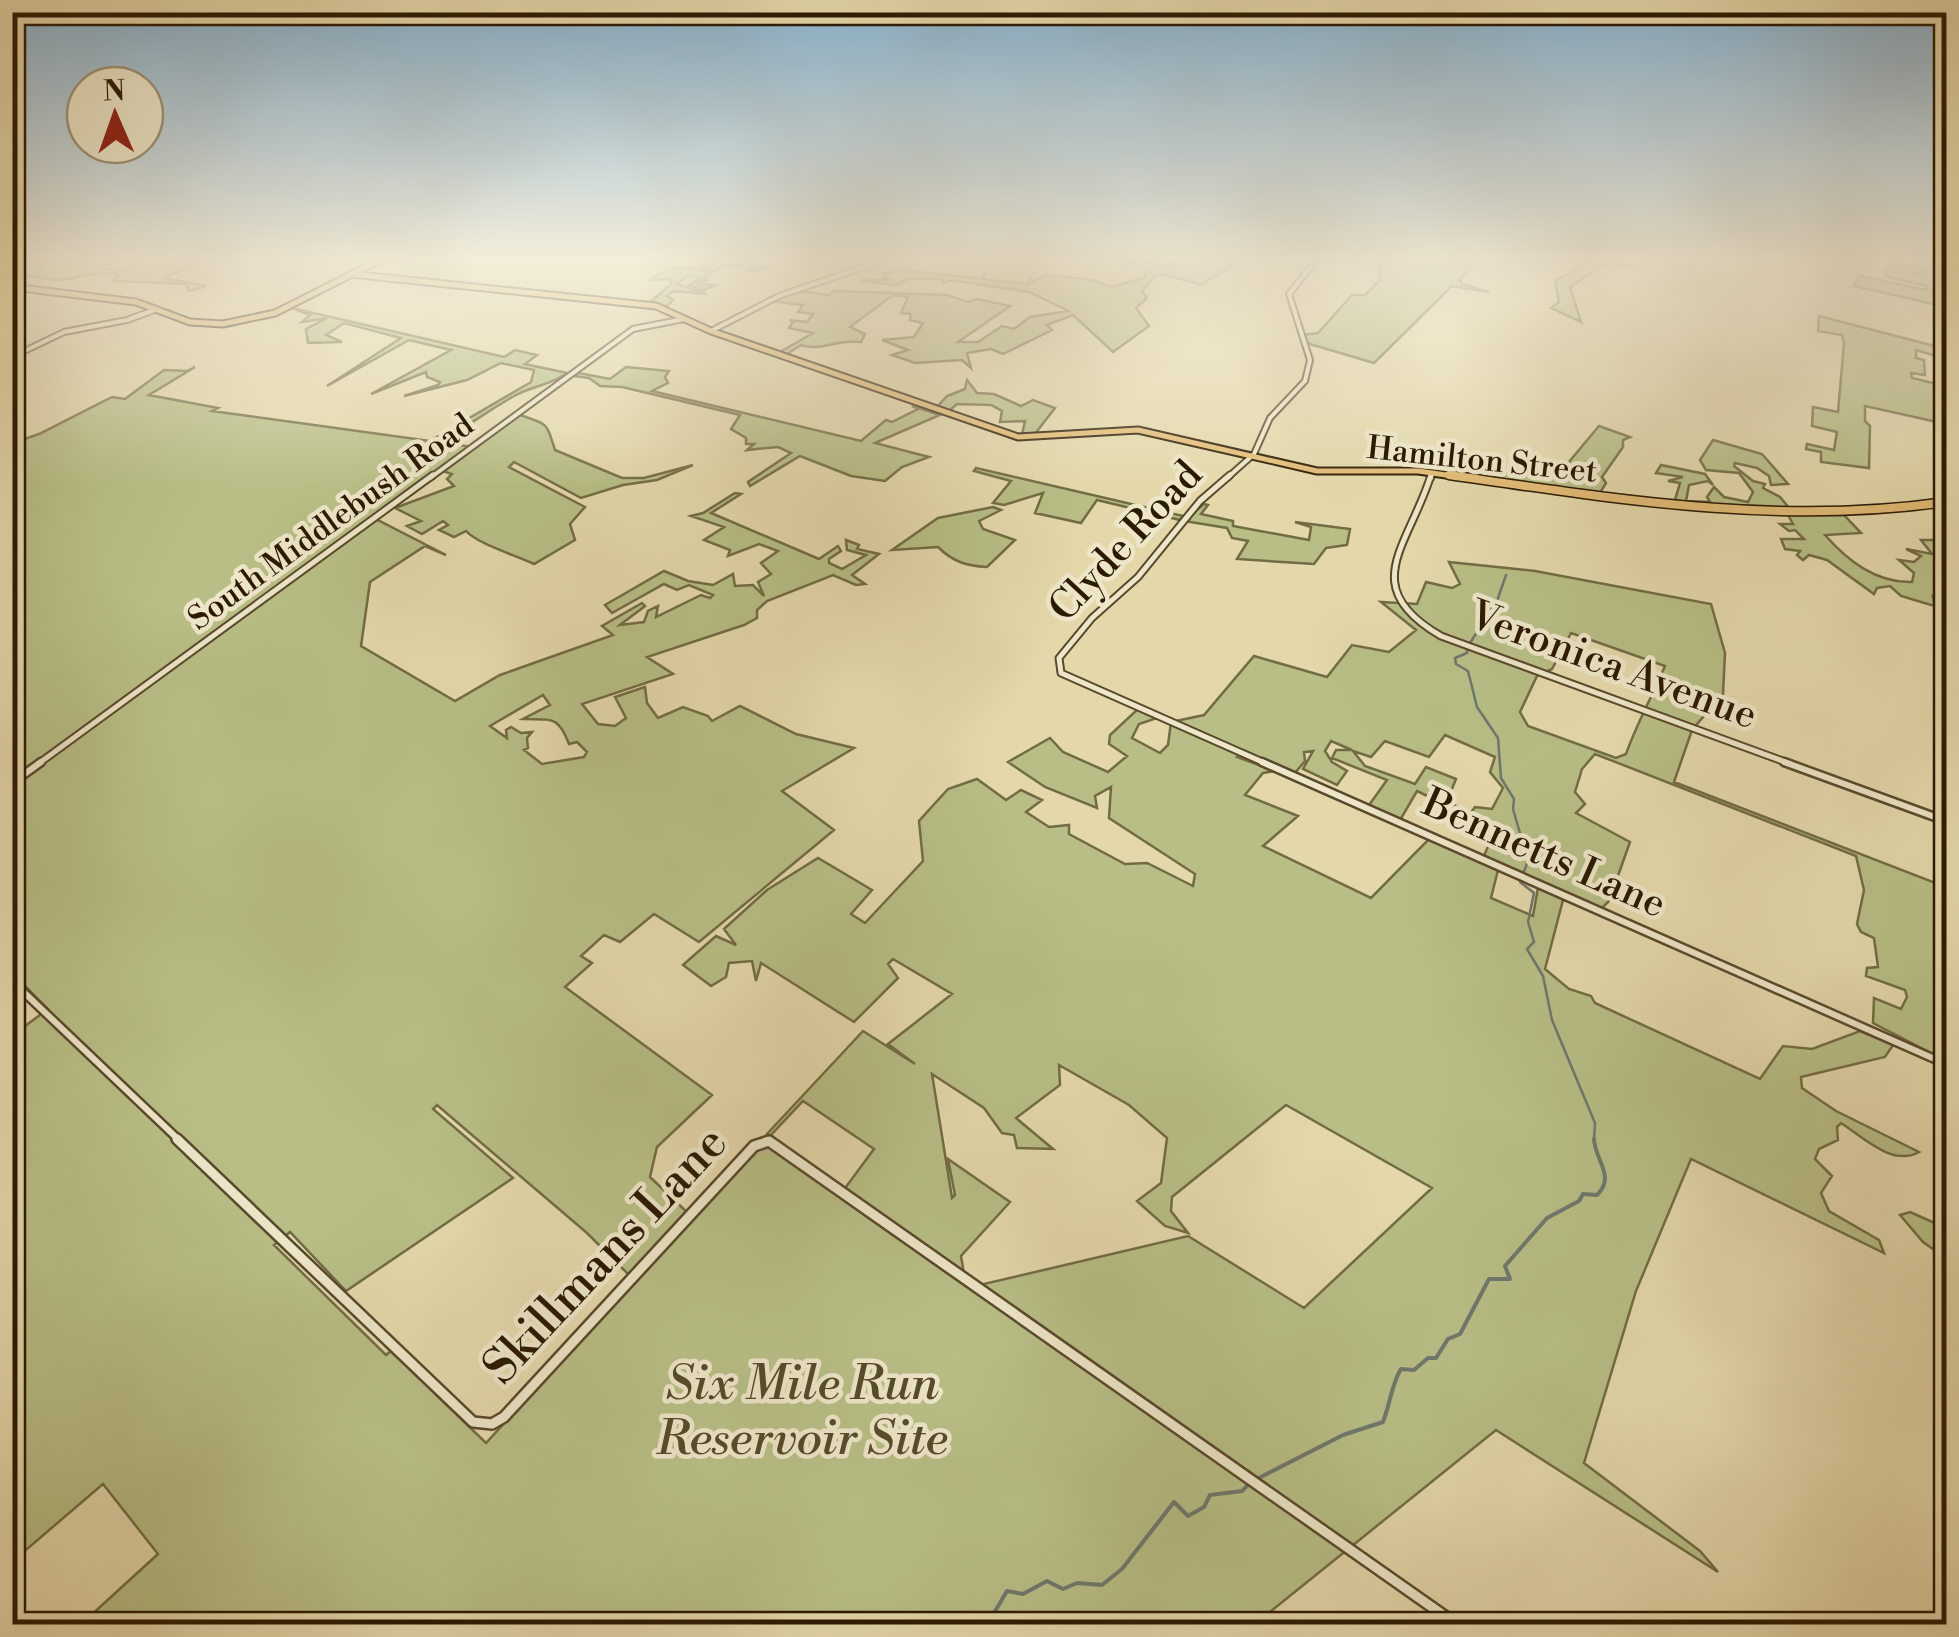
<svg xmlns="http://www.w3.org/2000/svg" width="1959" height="1637" viewBox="0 0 1959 1637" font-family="'Libre Bodoni',serif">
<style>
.green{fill:#b8be86;stroke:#726c44;stroke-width:2.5;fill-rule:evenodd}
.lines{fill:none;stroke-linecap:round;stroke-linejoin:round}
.stream-far1{stroke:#6e786d;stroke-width:2.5}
.stream{stroke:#6e786d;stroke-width:4}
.minor-far3-casing{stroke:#59492c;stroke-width:8}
.minor-far2-casing{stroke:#59492c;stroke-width:9}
.minor-far1-casing{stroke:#59492c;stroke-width:11}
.minor-casing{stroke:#59492c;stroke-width:14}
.major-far1-casing{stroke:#2b1902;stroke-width:9}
.major-casing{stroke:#2b1902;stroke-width:11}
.minor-far3{stroke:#ede6c8;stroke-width:4}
.minor-far2{stroke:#ede6c8;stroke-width:5}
.minor-far1{stroke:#ede6c8;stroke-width:6}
.minor{stroke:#ede6c8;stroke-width:9}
.major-far1{stroke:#e2bc76;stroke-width:5}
.major{stroke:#e2bc76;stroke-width:8}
.labels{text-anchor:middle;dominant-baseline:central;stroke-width:9;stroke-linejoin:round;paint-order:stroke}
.far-street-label{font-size:32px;fill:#2b1902;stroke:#ede6c8}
.street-label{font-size:40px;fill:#2b1902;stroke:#ede6c8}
.near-street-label{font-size:48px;fill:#2b1902;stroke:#ede6c8}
.near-park-label{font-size:48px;font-style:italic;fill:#554b2a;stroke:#ede6c8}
</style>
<rect width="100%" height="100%" fill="#e4d8ab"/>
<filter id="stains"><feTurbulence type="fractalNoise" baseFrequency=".002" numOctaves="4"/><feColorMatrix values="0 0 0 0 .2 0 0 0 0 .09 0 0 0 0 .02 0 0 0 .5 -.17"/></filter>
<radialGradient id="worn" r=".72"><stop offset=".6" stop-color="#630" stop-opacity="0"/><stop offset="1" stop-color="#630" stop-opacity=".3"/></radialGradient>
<g class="green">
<path d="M100 259H116L100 268 123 271 149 259H205L164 278 206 286 189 291 186 284 113 281 120 275C103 271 87 274 70 279 58 282 40 277 27 276V271L13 273V266L19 263 93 264Z"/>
<path d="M716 259H747L770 268 747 271 752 267H722L704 278 707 280 696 284 716 285 704 290 689 285 702 278 689 275 677 284 707 294 673 291 667 296 673 300 667 306 648 304 671 284 670 279 650 280C670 264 690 265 711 272L702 266Z"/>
<path d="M1118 259H1151L1146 262C1167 268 1174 263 1194 259 1208 256 1220 261 1233 265L1201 285 1163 274 1155 276 1142 291 1147 298 1136 308 1149 326 1113 352 1073 315 1047 325 1052 330 1003 354 991 349 967 353 971 368 962 360 915 363 892 355 908 350 882 340 914 337 923 323 910 320 911 314 901 313 908 297 893 295 850 327 865 334 861 342C839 338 822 352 801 345L787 354 780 352 813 333 789 328 793 322 790 320 807 322 813 314 798 312 803 305 771 301 800 291 828 295 834 291 947 295 968 302 977 299 1010 306 958 342H978L1002 326 1014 329 1030 317 1068 311 1029 292 952 280 943 283 942 279H908L896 285 861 281 889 279 882 274 902 270 1028 284 1047 275 1093 280 1111 287 1144 278 1148 269Z"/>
<path d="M1389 259H1461L1474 266 1460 279 1462 284 1489 292 1452 286 1374 363 1303 342 1301 335 1318 333 1352 295H1365L1380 280V267Z"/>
<path d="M1597 259 1634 266 1608 263 1570 287 1581 322 1551 308 1559 302 1555 281Z"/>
<path d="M1886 259H1941L1937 269 1946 272V276L1936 274 1934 278 1946 281V291L1934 288 1932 292 1946 296V307L1854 286 1859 276 1927 290V286L1888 277 1884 273 1890 264 1919 275 1921 270Z"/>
<path d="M292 308 504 357 515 350 537 355 525 364 567 373C551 385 533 386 516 395 490 409 466 428 440 441L470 447 374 518 446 555 425 546 370 582 361 646 455 701 500 675 613 635 602 626 642 603 645 606 620 625 644 622 648 611 658 606 656 617 701 595 710 598 713 595 689 585 677 590 664 584 612 613 605 605 664 571 688 581 713 585 733 574 735 586 753 585 764 596 758 582 771 574 761 563 778 551 759 544 728 556 730 550 704 540 724 527 691 516 703 513 735 493 741 494 711 513 819 559 838 546 841 551 829 559V563L842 569 866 555 847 550 846 540 859 545 857 549 879 554 852 575 865 584 856 585 833 575 767 601 757 610V618L744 625 647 657 673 674 582 704 598 724 615 726 626 718 615 697 645 687 647 703 658 718 683 707 708 716 712 721 740 706 796 734 854 748 782 791 834 830 699 942 654 914 620 942 604 935 581 956 592 963 565 987 712 1095 657 1147 650 1177 690 1215 632 1278 587 1233 437 1105 433 1109 513 1178 346 1291 290 1232 274 1245 386 1355 391 1351 486 1443 760 1145 766 1144 840 1195 874 1149 803 1101 770 1136 767 1134 863 1031 915 1064 888 1044 952 994 893 959 888 964 898 978 854 1022 761 963 756 981 752 961 729 963 726 977 711 986 683 965 716 936 736 945 724 929 767 890 818 858 872 890 851 914 865 923 923 861 919 821 948 789 977 779 1006 800 1021 790 1042 800 1026 812 1049 827 1069 825V834L1125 864 1147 863 1193 886 1195 874 1109 818 1111 787 1095 796 1097 808 1045 787 1008 762 1050 738 1063 752 1108 772 1127 756 1109 744 1110 735 1139 708 1157 718 1139 724 1132 738 1160 753 1168 745 1171 722 1204 715 1254 656 1327 677 1352 645 1389 652 1416 630 1381 602 1417 604 1426 582 1452 588 1460 584 1449 562 1535 571 1711 604 1725 653 1723 694 1692 730 1674 782 1946 887V1064L1944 1053H1931L1873 1023 1874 998 1901 1009 1907 997 1905 990 1866 976 1867 968 1878 967 1874 938 1861 932 1857 924 1864 890 1856 856 1595 754 1582 769 1575 792 1585 804 1576 813 1630 842 1609 901 1602 908 1563 900 1545 969 1569 989 1591 996 1595 1003 1760 1079 1783 1046 1812 1049 1860 1031 1893 1045 1885 1057 1801 1077 1802 1088 1836 1111 1919 1152C1892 1167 1863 1137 1841 1123L1837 1127 1838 1140 1819 1149 1815 1159 1832 1176 1821 1193 1829 1211 1879 1240 1884 1253 1691 1159 1636 1291 1584 1463 1700 1551 1718 1572 1496 1430 1255 1624H93L89 1617 158 1554 103 1484 13 1561V1035L48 1009 13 974V443L39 434 112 397 125 399 164 370 187 371 195 367 149 395 218 408 212 411 430 441 531 382 534 370 501 363 467 380 404 396 438 385 440 382 427 377 426 372 371 394 451 350 409 340 327 386 401 338 344 323 326 335 342 342 308 343 306 329 327 318 302 322 310 315ZM1571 633 1665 666C1652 697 1637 723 1626 754L1616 758 1528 726 1520 712 1537 676 1552 669ZM543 695 550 705 523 719C552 720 558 715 569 744L577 742 587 752 584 757 542 764 524 750 528 748 527 738 532 732 521 733 511 727 506 730 507 738 490 726ZM1445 735 1495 757 1490 772 1503 788 1492 809 1475 807 1470 814 1447 801 1456 779 1426 767 1415 784 1365 766 1353 751 1371 757 1385 741 1429 757ZM1331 741 1352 750H1336L1332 758 1387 780 1367 808 1399 822 1417 791 1442 803 1441 811 1493 835 1483 858 1539 882 1533 916 1491 898 1498 870 1430 838 1371 898 1263 846 1298 816 1245 795 1263 773 1275 771 1237 757 1243 750 1295 773 1305 761 1304 752 1313 751 1303 769 1337 785 1347 771 1332 762 1325 751ZM1059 1065 1129 1105 1167 1138 1161 1183 1137 1201 1165 1226 1188 1233 1171 1211 1172 1197 1286 1105 1432 1188 1304 1308 1188 1236 980 1285 964 1274 961 1256 1010 1202 948 1159 955 1195 952 1198 932 1074 984 1108 1002 1133 1014 1135 1017 1148 1053 1149 1016 1118 1060 1085Z"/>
<path d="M1819 316 1946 349V359L1916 350V358L1924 360 1925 375 1911 373 1912 378 1946 386V424L1865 406V421L1870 426 1869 468 1821 462V452L1806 449 1807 444 1834 450 1837 432 1812 426 1813 407 1838 412 1844 343 1842 335 1818 331Z"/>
<path d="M626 367 669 371 665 377 668 383 652 391 861 441 886 420 892 422 918 409 912 406 940 415 875 443 929 457 902 467 885 481 851 476 800 456 750 486 748 482 791 453 778 447 747 450 754 444H746V438L731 429 740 415 622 387 600 386 589 378 574 376 579 373 610 379Z"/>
<path d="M967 380 977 393 994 394 1021 406 1033 400 1055 408 1034 435 1022 434 1025 421 1000 422 1002 411 991 405 957 404 949 411 937 407 947 396 965 389Z"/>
<path d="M520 415C550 425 546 423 555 450L622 478H644L693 465 657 480 623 485 581 498 514 462 509 467 585 507 570 524 575 540 534 564C515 555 478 544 466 531L454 537 439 530 448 525 443 521 422 534 407 526 421 521 395 508 454 486 447 479 452 474 442 471Z"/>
<path d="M1599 426 1630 437 1623 440V447L1602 477 1606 483 1600 493 1491 478 1492 473C1516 469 1549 483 1570 470L1569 462Z"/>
<path d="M1713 440 1762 454 1788 484 1771 485 1769 476 1757 468 1735 463 1734 466 1753 481 1765 484 1763 488 1780 497 1789 508 1674 503 1680 483 1668 481 1683 477 1656 473 1661 465 1705 474 1713 485 1708 481 1689 485 1686 501 1710 502 1707 497 1714 487 1724 497 1748 502 1753 492 1739 473 1706 470 1700 460Z"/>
<path d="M976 468 1183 516 1180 520 1097 500 1081 523 1035 513 1043 493 1004 505 993 503 1011 481 974 471Z"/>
<path d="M1204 504 1208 505 1201 514 1233 521V526L1309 540 1311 527 1295 522 1350 529 1347 545 1326 548 1314 564 1237 559 1248 541 1232 538 1227 528 1184 521Z"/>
<path d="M993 507 1001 510 979 521 983 529 1015 540 987 567C967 566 953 562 938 547L892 550 938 518Z"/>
<path d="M1788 515H1844L1861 533 1825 535C1848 561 1876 583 1912 582L1914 573 1899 560 1914 562 1921 556 1906 549 1932 554 1921 540H1946L1945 607 1933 597 1935 605H1931L1901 596 1890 586 1877 588 1874 594 1827 560 1809 555 1803 560 1797 555 1800 551 1785 549 1781 539H1804L1795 530 1789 531 1780 524H1793Z"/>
<path d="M1910 1212 1946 1228V1258L1923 1242 1900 1215Z"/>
</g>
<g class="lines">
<g class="stream-far1">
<path d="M717 267 756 262 768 269"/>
<path d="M982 278 985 273"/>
<path d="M1028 281 1031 277"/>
<path d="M1470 643 1497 601 1506 575"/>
<path d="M1467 649V653L1455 658 1456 664 1468 671 1477 707 1498 738 1501 778 1514 799 1513 809 1528 861 1520 882 1534 893 1528 922 1534 942 1527 949 1543 976 1552 1020 1595 1123 1594 1141"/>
</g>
<path class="stream" d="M973 1624 985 1613H994L1007 1591 1023 1594 1047 1581 1063 1589 1077 1583 1102 1585 1122 1569 1174 1502 1188 1516 1204 1507 1210 1495 1242 1491 1251 1482 1343 1435 1383 1422C1389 1407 1393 1380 1401 1369L1414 1370 1428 1358H1436L1448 1339 1460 1334 1489 1279H1510L1505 1266 1547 1218 1579 1201 1583 1194 1597 1195C1616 1176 1595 1161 1594 1139"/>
<g class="minor-far3-casing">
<g id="minor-far3">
<path d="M12 263 24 259"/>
<path d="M711 331 779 296 887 259"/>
<path d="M12 357 64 332 127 320 157 309"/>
<path d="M430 478 633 329 684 319"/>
<path d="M1227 478 1254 454 1270 418 1305 381 1310 360 1289 294 1317 259"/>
<path d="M1431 478 1432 473"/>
</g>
</g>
<g class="minor-far2-casing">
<g id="minor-far2">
<path d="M1230 475 1200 501 1138 577 1092 618 1059 658 1061 673 1267 764"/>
<path d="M1431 475C1409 546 1356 587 1441 636L1791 764"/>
<path d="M38 764 433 475"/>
</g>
</g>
<g class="minor-far1-casing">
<g id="minor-far1">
<path d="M1262 762 1946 1064"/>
<path d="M1784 762 1946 821"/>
<path d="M12 783 41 762"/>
<path d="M12 981 180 1141"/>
</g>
</g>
<g class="minor-casing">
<path id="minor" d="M177 1139 473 1422 492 1424 504 1417 754 1146 769 1141 1456 1624"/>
</g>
<g class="major-far1-casing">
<g id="major-far1">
<path d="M350 274 656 306 711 331 1018 437 1138 430 1317 471H1418L1467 478"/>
<path d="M12 287 136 302 190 322 223 324 275 313 382 259"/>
</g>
</g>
<g class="major-casing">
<path id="major" d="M1449 475C1616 499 1778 526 1946 502"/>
</g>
<use href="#minor-far3" class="minor-far3"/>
<use href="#minor-far2" class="minor-far2"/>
<use href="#minor-far1" class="minor-far1"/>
<use href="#minor" class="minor"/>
<use href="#major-far1" class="major-far1"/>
<use href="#major" class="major"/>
</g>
<linearGradient id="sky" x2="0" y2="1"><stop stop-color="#89b5d4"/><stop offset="0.53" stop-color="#f3edd9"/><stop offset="1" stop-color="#f3edd9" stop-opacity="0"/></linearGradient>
<rect width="1959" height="488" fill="url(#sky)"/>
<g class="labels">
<g class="far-street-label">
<text transform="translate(1482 460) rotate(6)">Hamilton Street</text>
<text transform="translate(331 522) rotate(-36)">South Middlebush Road</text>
</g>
<g class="street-label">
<text transform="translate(1126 542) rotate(-47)">Clyde Road</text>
<text transform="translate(1613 666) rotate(20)">Veronica Avenue</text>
<text transform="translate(1544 854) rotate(24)">Bennetts Lane</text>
</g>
<g class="near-street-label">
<text transform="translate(606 1256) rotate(-47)">Skillmans Lane</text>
</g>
<g class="near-park-label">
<text x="802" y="1385">Six Mile Run<tspan x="802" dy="55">Reservoir Site</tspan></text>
</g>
</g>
<rect width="1959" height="1637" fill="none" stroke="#e4d8ab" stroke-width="50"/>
<rect x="15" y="15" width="1929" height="1607" fill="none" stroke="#2b1902" stroke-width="5"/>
<rect x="25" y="25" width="1909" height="1587" fill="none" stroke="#2b1902" stroke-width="2.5"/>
<g transform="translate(115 115) rotate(358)"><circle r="48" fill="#ede6c8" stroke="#9f9479" stroke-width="2.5"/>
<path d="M0-8L18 38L0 25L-18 38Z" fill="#8f2418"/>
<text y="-15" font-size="28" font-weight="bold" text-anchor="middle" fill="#2b1902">N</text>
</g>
<rect width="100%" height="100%" filter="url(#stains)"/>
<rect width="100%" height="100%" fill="url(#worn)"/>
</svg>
